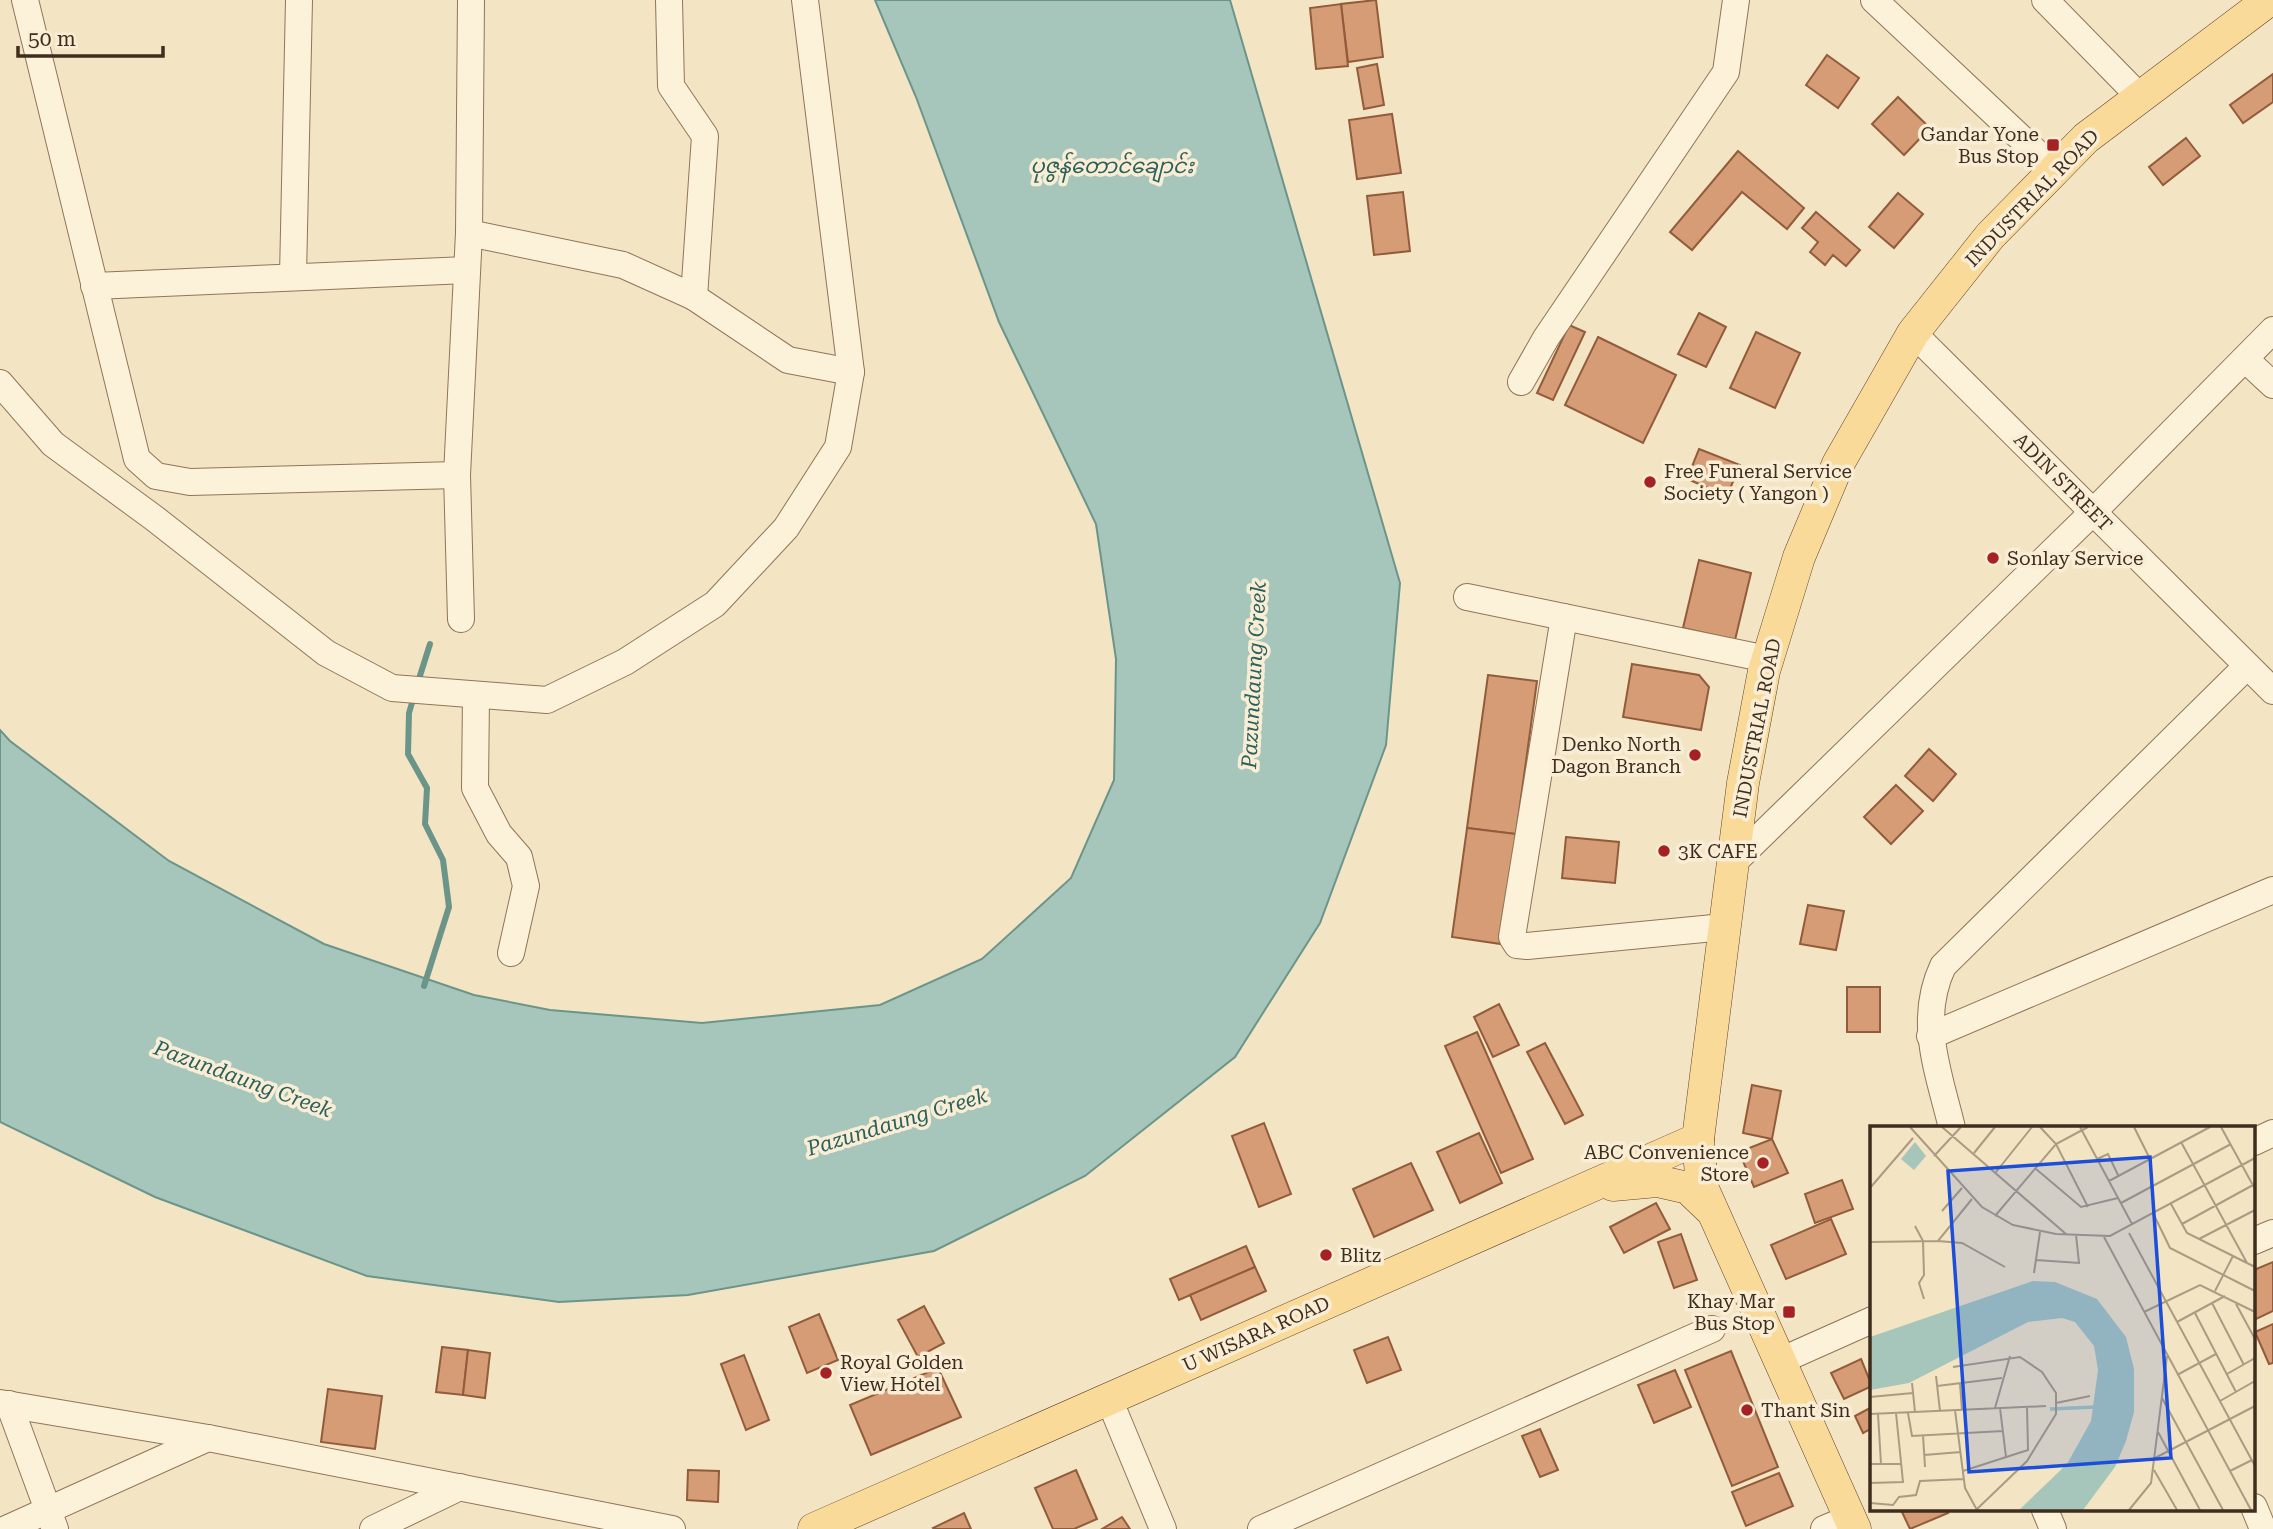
<svg xmlns="http://www.w3.org/2000/svg" width="2273" height="1529" viewBox="0 0 2273 1529" font-family="'Roboto Serif','Noto Sans Myanmar',serif">
<style>
.water{fill:#a6c6bc;stroke:#6c958a;stroke-width:2}
.lines{fill:none;stroke-linecap:round;stroke-linejoin:round}
.stream{stroke:#6c958a;stroke-width:6}
.building{fill:#d59c76;stroke:#925c3b;stroke-width:2}
.minor-casing{stroke:#907558;stroke-width:28}
.major-casing{stroke:#5e432c;stroke-width:33}
.minor{stroke:#fcf1d9;stroke-width:26}
.major{stroke:#f9da99;stroke-width:32}
.poi-dot{fill:#a62124;stroke:#f9eed5;stroke-width:2.5}
.labels{text-anchor:middle;dominant-baseline:central;stroke-width:7;stroke-linejoin:round;paint-order:stroke}
.poi-label{font-size:19px;fill:#3f2d1e;stroke:#f9eed5;text-anchor:start}
.street-label{font-size:19px;fill:#3f2d1e;stroke:#f9eed5}
.water-label{font-size:21px;font-style:italic;fill:#2b605c;stroke:#f9eed5}
.inset-river{fill:none;stroke:#a6c6bc;stroke-width:3.5}
.inset-road{fill:none;stroke:#ab9b82;stroke-width:2}
.view{fill:#1d4ed8;fill-opacity:0.15;stroke:#1d4ed8;stroke-width:3.5}
.inset-edge{fill:none;stroke:#3f2d1e;stroke-width:3.5}
</style>
<rect width="100%" height="100%" fill="#f3e4c4"/>
<path class="water" d="M875 0H1230L1400 583 1386 745 1320 923 1235 1057 1085 1176 934 1251 688 1295 559 1302 367 1276 155 1197 0 1122V730L10 741 169 861 324 944 474 995 550 1010 702 1023 880 1005 982 959 1071 878 1114 780 1116 659 1096 524 999 322 916 97Z"/>
<g class="lines">
<g class="stream">
<path d="M418 682 430 644"/>
<path d="M414 696 409 713 408 754 427 788 425 824 443 860 449 907 424 986"/>
</g>
</g>
<g class="building">
<path d="M1376 0 1383 57 1348 62 1341 4Z"/>
<path d="M1341 4 1348 66 1316 69 1310 8Z"/>
<path d="M1827 55 1859 78 1838 108 1806 85Z"/>
<path d="M1377 64 1384 105 1364 109 1357 68Z"/>
<path d="M2273 74V102L2243 123 2230 105Z"/>
<path d="M1898 97 1930 128 1904 155 1872 124Z"/>
<path d="M1392 114 1401 173 1357 179 1349 120Z"/>
<path d="M2186 138 2200 156 2163 185 2149 167Z"/>
<path d="M1738 151 1804 208 1787 229 1742 192 1692 250 1670 232Z"/>
<path d="M1403 192 1410 251 1374 255 1367 196Z"/>
<path d="M1898 193 1923 214 1894 248 1869 227Z"/>
<path d="M1816 212 1860 250 1846 266 1833 255 1825 265 1810 252 1818 242 1802 228Z"/>
<path d="M1699 313 1726 327 1706 367 1678 354Z"/>
<path d="M1569 325 1585 332 1553 400 1537 393Z"/>
<path d="M1756 332 1800 353 1775 408 1730 388Z"/>
<path d="M1598 337 1676 375 1643 443 1565 405Z"/>
<path d="M1699 449 1740 465 1727 496 1687 479Z"/>
<path d="M1699 560 1751 573 1735 640 1683 628Z"/>
<path d="M1632 664 1699 675 1709 687 1701 730 1623 717Z"/>
<path d="M1488 675 1537 681 1516 834 1467 828Z"/>
<path d="M1929 749 1956 774 1933 801 1905 776Z"/>
<path d="M1896 785 1923 811 1891 844 1864 817Z"/>
<path d="M1467 828 1516 834 1501 944 1452 937Z"/>
<path d="M1566 837 1619 842 1615 883 1562 878Z"/>
<path d="M1808 905 1844 911 1836 950 1800 944Z"/>
<rect x="1847" y="987" width="33" height="45"/>
<path d="M1499 1004 1519 1045 1493 1057 1474 1017Z"/>
<path d="M1477 1032 1533 1159 1501 1173 1445 1046Z"/>
<path d="M1545 1043 1583 1115 1565 1124 1527 1052Z"/>
<path d="M1752 1085 1781 1091 1772 1139 1743 1133Z"/>
<path d="M1264 1123 1291 1194 1259 1207 1232 1136Z"/>
<path d="M1479 1133 1502 1183 1460 1203 1437 1152Z"/>
<path d="M1772 1139 1788 1173 1754 1187 1739 1152Z"/>
<path d="M1411 1163 1433 1210 1374 1237 1353 1189Z"/>
<path d="M1842 1180 1853 1209 1815 1223 1805 1194Z"/>
<path d="M1656 1203 1670 1229 1624 1253 1610 1227Z"/>
<path d="M1831 1219 1846 1254 1786 1279 1771 1245Z"/>
<path d="M1681 1234 1697 1280 1674 1288 1658 1242Z"/>
<path d="M1246 1246 1255 1267 1179 1300 1170 1279Z"/>
<path d="M2273 1262V1311L2254 1320V1270Z"/>
<path d="M1255 1267 1266 1291 1201 1320 1190 1295Z"/>
<path d="M924 1306 944 1343 918 1357 898 1320Z"/>
<path d="M819 1314 838 1360 807 1373 789 1327Z"/>
<path d="M2273 1324V1363L2269 1364 2255 1332Z"/>
<path d="M1388 1337 1401 1370 1367 1383 1354 1350Z"/>
<path d="M442 1347 468 1350 463 1395 436 1392Z"/>
<path d="M468 1350 490 1353 485 1398 463 1395Z"/>
<path d="M1731 1351 1778 1467 1732 1486 1685 1370Z"/>
<path d="M744 1355 769 1420 746 1430 721 1364Z"/>
<path d="M1861 1359 1872 1386 1844 1399 1831 1373Z"/>
<path d="M938 1368 961 1417 871 1455 850 1405Z"/>
<path d="M1675 1370 1691 1407 1654 1423 1638 1385Z"/>
<path d="M328 1389 382 1396 375 1449 321 1442Z"/>
<path d="M1872 1407V1428L1863 1433 1855 1416Z"/>
<path d="M1540 1429 1558 1470 1540 1477 1522 1436Z"/>
<path d="M688 1470 719 1471 718 1502 687 1500Z"/>
<path d="M1076 1470 1097 1519 1074 1529H1053L1035 1488Z"/>
<path d="M1779 1473 1793 1506 1746 1526 1732 1492Z"/>
<path d="M1908 1510H1946L1948 1513 1910 1529 1902 1512Z"/>
<path d="M964 1513 971 1529H934L933 1528Z"/>
<path d="M1122 1517 1130 1529H1102Z"/>
</g>
<g class="lines">
<g class="minor-casing">
<g id="minor">
<path d="M25 0 137 459 156 476 190 482 457 475"/>
<path d="M669 0 671 86 705 136 694 297"/>
<path d="M1874 0 2055 170"/>
<path d="M2045 0 2140 97"/>
<path d="M469 233 623 265 694 297 788 360 851 372"/>
<path d="M293 276 299 0"/>
<path d="M94 286 467 270"/>
<path d="M1913 333 2273 691"/>
<path d="M2245 359 2273 385"/>
<path d="M1521 382 1546 338 1726 72 1736 0"/>
<path d="M0 383 53 444 154 518 326 653 392 688 547 700 625 662 715 604 786 528 838 447 851 372 805 0"/>
<path d="M1467 597 1767 659"/>
<path d="M1564 617 1512 937 1517 945 1527 946 1724 927"/>
<path d="M461 619 457 475 469 233 471 0"/>
<path d="M476 696 475 788 499 834 519 857 526 886 511 953"/>
<path d="M1733 863 2093 512 2273 330"/>
<path d="M1930 1036 2273 890"/>
<path d="M1952 1128C1939 1073 1917 1021 1943 966L2247 666"/>
<path d="M2254 1142 2273 1133"/>
<path d="M2254 1241 2273 1233"/>
<path d="M1780 1361 1872 1320"/>
<path d="M1109 1399 1163 1529"/>
<path d="M0 1403 208 1438 672 1529"/>
<path d="M9 1404 55 1529"/>
<path d="M2254 1507 2263 1529"/>
<path d="M2045 1510 2053 1529"/>
<path d="M6 1529 208 1438"/>
<path d="M373 1529 460 1487"/>
<path d="M1261 1529 1712 1329"/>
<path d="M1824 1529 1850 1518"/>
</g>
</g>
<g class="major-casing">
<g id="major">
<path d="M1613 1185 1657 1181 1688 1188 1712 1211"/>
<path d="M814 1529 1698 1139"/>
<path d="M1855 1529 1702 1187 1698 1139 1743 783 1764 671 1799 557 1838 464 1913 333 1990 236 2086 138 2269 0"/>
</g>
</g>
<use href="#minor" class="minor"/>
<use href="#major" class="major"/>
</g>
<g class="poi-dot">
<rect x="2046" y="138" width="14" height="14" rx="3.5"/>
<circle cx="1650" cy="482" r="7"/>
<circle cx="1993" cy="558" r="7"/>
<circle cx="1695" cy="755" r="7"/>
<circle cx="1664" cy="851" r="7"/>
<circle cx="1763" cy="1163" r="7"/>
<circle cx="1326" cy="1255" r="7"/>
<rect x="1782" y="1305" width="14" height="14" rx="3.5"/>
<circle cx="826" cy="1373" r="7"/>
<circle cx="1747" cy="1410" r="7"/>
</g>
<g class="labels">
<g class="poi-label">
<text x="2039" y="134" text-anchor="end">Gandar Yone<tspan x="2039" dy="22">Bus Stop</tspan></text>
<text x="1664" y="471">Free Funeral Service<tspan x="1664" dy="22">Society ( Yangon )</tspan></text>
<text x="2007" y="558">Sonlay Service</text>
<text x="1681" y="744" text-anchor="end">Denko North<tspan x="1681" dy="22">Dagon Branch</tspan></text>
<text x="1678" y="851">3K CAFE</text>
<text x="1749" y="1152" text-anchor="end">ABC Convenience<tspan x="1749" dy="22">Store</tspan></text>
<text x="1340" y="1255">Blitz</text>
<text x="1775" y="1301" text-anchor="end">Khay Mar<tspan x="1775" dy="22">Bus Stop</tspan></text>
<text x="840" y="1362">Royal Golden<tspan x="840" dy="22">View Hotel</tspan></text>
<text x="1761" y="1410">Thant Sin</text>
</g>
<g class="street-label">
<text transform="translate(2032 198) rotate(-46)">INDUSTRIAL ROAD</text>
<text transform="translate(2063 482) rotate(45)">ADIN STREET</text>
<text transform="translate(1757 728) rotate(-79)">INDUSTRIAL ROAD</text>
<text transform="translate(1256 1334) rotate(-24)">U WISARA ROAD</text>
</g>
<g class="water-label">
<text x="1112" y="166">ပုဇွန်တောင်ချောင်း</text>
<text transform="translate(1254 675) rotate(-87)">Pazundaung Creek</text>
<text transform="translate(243 1079) rotate(20)">Pazundaung Creek</text>
<text transform="translate(897 1122) rotate(-17)">Pazundaung Creek</text>
</g>
</g>
<g transform="translate(1870 1126)">
<rect width="385" height="385" fill="#f3e4c4"/>
<path d="M45 16 56 30 44 44 31 33ZM163 155 185 156 227 173 256 211 264 243V286L256 315 245 341 213 384H149L197 338 221 295 228 244 224 220 205 196 192 192 158 196 39 257 0 264V211Z" fill="#a6c6bc"/>
<path class="inset-river" d="M180 283 226 281"/>
<path class="inset-road" d="M40 1 112 81 143 99 186 108 240 110 385 32M72 1 196 108M170 1 186 18 218 81M210 1 262 98M264 1 280 33M351 1 385 63M311 16 377 137M104 27 125 1M64 30 91 1M227 33 238 28 248 49M166 43 211 81 248 72M126 46 162 1M239 55 340 1M0 62 43 12M251 77 361 18M301 78 317 107 385 141M72 85 92 62M283 87 300 122 385 165M125 90 186 18 218 1M312 98 383 59M45 100 53 115 54 149 49 157 54 173M259 107 385 340M234 111 381 384M329 113 385 84M68 115 92 117 135 141M0 116 68 115 102 73M166 134 209 137 206 109M164 147 170 106M345 165 363 130M342 177 374 239M366 178 385 213M274 186 330 159 385 186M325 187 366 266M307 196 355 170M83 241 150 231 172 246 186 267V288L157 335 106 384M357 248 385 232M307 249 346 228M66 250 70 285M42 257 45 286M90 258 92 284M67 260 132 252M0 271 43 267M292 272 353 384M350 275 385 255M186 277 220 270M125 282 140 230M130 282 136 331M85 284 95 362 107 384M38 287 42 310 133 305M0 288 176 280M8 288 11 338M288 306 330 384M53 309 55 341M54 329 91 326M285 332 385 280M0 338H31M284 344 307 384M93 345 158 324 157 281M360 345 382 334M0 357 33 356 26 287M0 377 23 379 29 371 46 369 50 355 94 353M259 384 281 357 297 230"/>
<path class="view" d="M280 31 301 332 99 346 78 45Z"/>
<rect width="385" height="385" class="inset-edge"/>
</g>
<path d="M18 46v10h145v-10" fill="none" stroke="#3f2d1e" stroke-width="3.5"/>
<text x="28" y="46" font-size="21" fill="#3f2d1e" stroke="#f9eed5" stroke-width="5" paint-order="stroke">50 m</text>
</svg>
